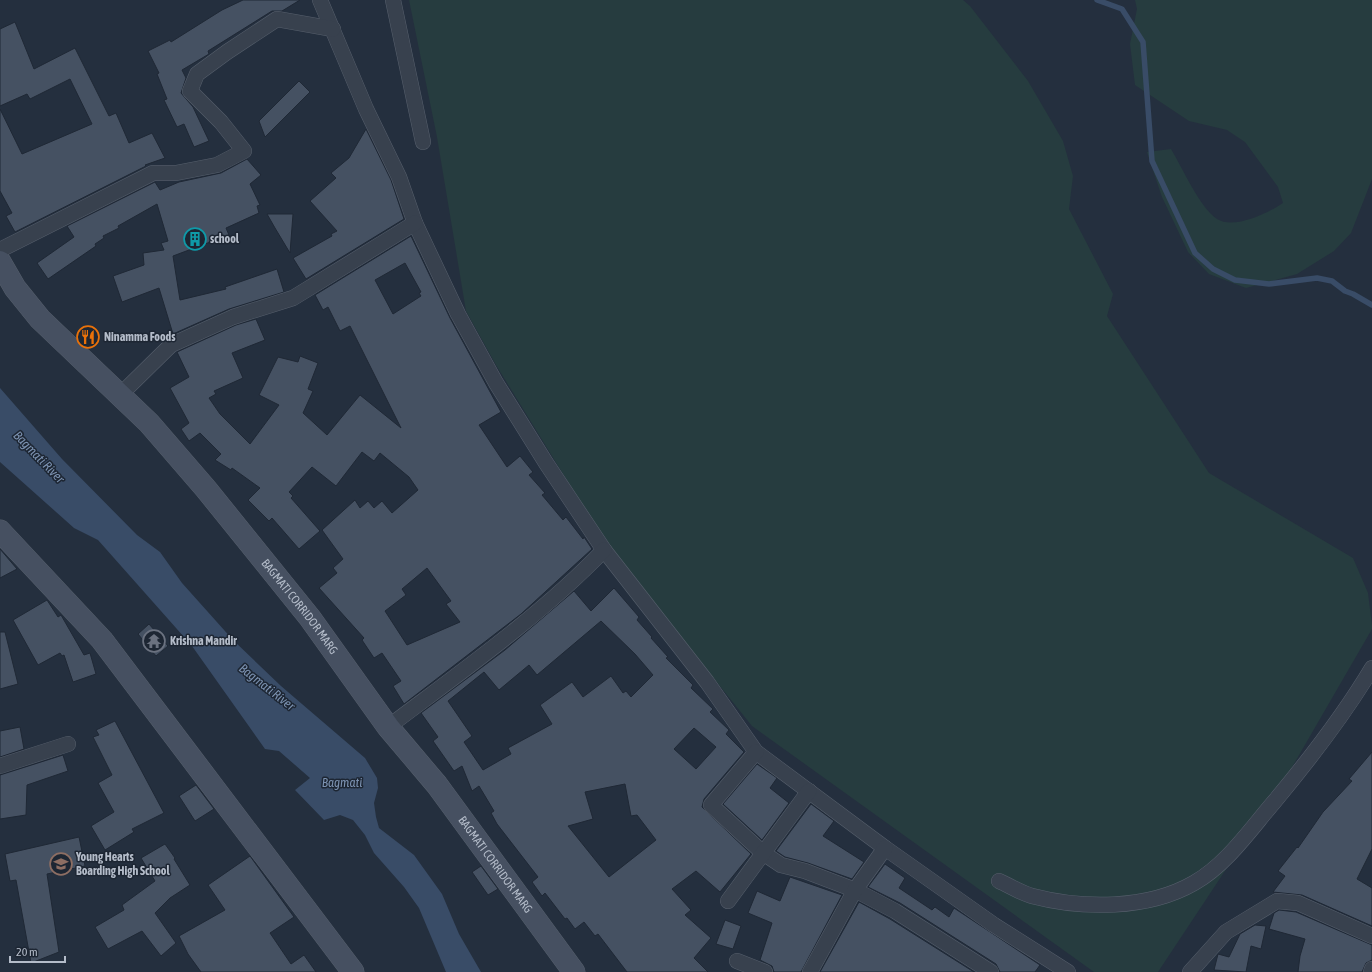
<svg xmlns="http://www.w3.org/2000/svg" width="1372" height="972" viewBox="0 0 1372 972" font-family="'Asap Condensed',sans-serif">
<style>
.green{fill:#263c3f}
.water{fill:#394c67}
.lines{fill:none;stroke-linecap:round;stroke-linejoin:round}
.stream{stroke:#394c67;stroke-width:5.5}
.building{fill:#455162;stroke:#1f2835;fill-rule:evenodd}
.street-casing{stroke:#565f6c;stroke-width:16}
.secondary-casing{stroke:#565f6c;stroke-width:23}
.street{stroke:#38414e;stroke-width:15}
.secondary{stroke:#465061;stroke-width:22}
.labels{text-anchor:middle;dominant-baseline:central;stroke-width:3;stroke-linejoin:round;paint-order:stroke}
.poi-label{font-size:12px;font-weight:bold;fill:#b4bcc9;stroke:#1d2633;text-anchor:start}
.street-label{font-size:12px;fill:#b4bcc9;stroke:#1d2633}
.water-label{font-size:13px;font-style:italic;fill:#7c92b1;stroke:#1d2633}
</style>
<rect width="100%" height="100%" fill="#242f3e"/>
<g class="green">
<path d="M409 0H963L970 6 1028 81 1063 141 1073 176 1069 209 1113 294 1107 316 1209 473 1353 558 1368 593 1372 625V629L1280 788 1158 972H1094L752 726 608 547 496 365 466 311 437 137Z"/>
<path d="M1135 0H1372V179L1351 233 1334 251 1297 274 1246 288 1209 274 1188 252 1162 197 1147 152 1171 149C1182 167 1200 208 1217 219 1234 230 1268 213 1283 203L1278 187 1245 142 1227 130 1189 121 1135 85 1130 44 1137 9Z"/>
</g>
<path class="water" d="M0 388 62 459 137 535 160 552 182 583 233 640 281 686 365 758 377 778 378 788 374 803 376 817 379 828 414 855 442 894 459 934 481 972H446L419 908 404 887 374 853 365 835 353 820 340 815 324 820 295 790 310 778 279 751 265 749 192 646 98 540 74 528 0 462Z"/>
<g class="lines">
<path class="stream" d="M1097 0 1122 9 1143 42 1152 161 1195 253 1213 269 1235 280 1269 284 1317 278 1332 281 1345 291 1353 294 1372 305"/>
</g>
<g class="building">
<path d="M243 0H300L282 11H272L208 51 209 54 182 70 186 78 181 93 193 107 209 141 194 147 184 124 177 127 164 100 167 99 157 74 159 73 148 51 170 40 171 42 222 10Z"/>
<path d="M15 22 34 69 75 48 109 116 116 113 129 143 152 133 165 158 145 165 146 166 15 232 6 216 12 213 0 191V109L22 154 92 124 70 79 30 99 27 94 0 106V29Z"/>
<path d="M299 81 310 92 265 137 259 121Z"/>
<path d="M366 129 391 180 404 219 306 279 293 258 332 236 331 234 337 231 310 201 336 178 331 173 349 158Z"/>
<path d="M247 159 261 175 250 184 260 205 257 206 259 213 226 228 229 235 173 256 180 300 226 289 225 287 277 269 284 292 229 309 173 334 159 288 122 302 113 276 144 265 143 253 164 250 161 243 168 241 157 204 118 226 119 228 103 236 104 238 95 244 96 246 48 279 37 263 74 237 67 226 155 182 160 190 179 182 221 173Z"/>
<path d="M267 214H293L290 253 275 228Z"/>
<path d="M411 236 450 318 501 412 479 425 507 467 520 456 533 472 529 475 545 493 542 495 563 520 566 517 583 539 584 537 592 549 521 614 404 704 393 686 401 681 382 653 374 658 362 640 364 638 319 588 337 573 333 568 343 559 322 530 355 500 360 508 368 501 374 508 382 501 392 513 418 490 409 477 380 453 374 461 362 452 336 486 312 467 289 492 293 496 291 498 320 531 299 549 272 518 269 521 248 500 260 488 232 468 231 470 215 460 221 454 200 433 189 441 181 429 189 423 170 388 189 377 177 352 236 325 256 319 265 340 232 353 243 378 214 391 216 394 209 398 220 414 250 444 279 405 259 395 278 357 298 362 300 356 318 363 308 389 313 391 303 413 327 435 360 395 401 428 350 326 340 331 328 307 323 310 315 295ZM405 263 421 292 419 293 421 296 393 314 375 280ZM427 568 451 601 446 604 460 622 407 645 385 611 406 595 402 589Z"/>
<path d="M0 549 17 569 0 578Z"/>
<path d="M614 588 639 617 637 620 652 637 651 638 668 657 666 658 693 685 691 688 713 709 710 712 729 730 726 734 744 752 704 799 702 807 751 854 720 892 696 871 672 889 691 910 685 915 711 938 694 958 708 972H627L598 934 595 936 584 922 575 929 567 918 565 919 545 893 542 896 532 882 538 877 497 824 491 813 494 811 479 786 472 791 462 766 454 771 433 741 438 737 421 713 505 650 574 591 591 611ZM601 621 635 654 653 675 631 697 626 691 623 693 611 676 583 697 572 682 540 705 552 724 508 748 511 754 483 770 464 742 472 736 448 701 484 672 499 690 529 665 537 675ZM694 728 716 747 696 769 674 749ZM625 784 631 816 637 815 656 840 609 877 568 826 593 819 585 792Z"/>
<path d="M47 600 58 617 61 615 84 655 90 653 96 674 73 682 64 655 62 656 60 653 38 665 13 620Z"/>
<path d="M149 624 168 646 156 656 138 634Z"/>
<path d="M0 632H5L18 684 0 689Z"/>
<path d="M115 721 164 813 132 829 134 832 105 850 91 826 114 812 98 783 112 775 93 737 99 735 96 730Z"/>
<path d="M20 727 24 749 0 757V731Z"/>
<path d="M1372 752V849L1357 879 1372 888V926L1302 895 1273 892 1285 876 1278 871 1297 847 1298 848 1323 812 1352 781 1349 779Z"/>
<path d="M63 755 68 771 27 785 26 815 0 819V775Z"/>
<path d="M757 764 777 778 770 788 789 803 762 840 723 804Z"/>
<path d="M196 785 214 809 195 821 179 796Z"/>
<path d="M811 804 834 821 823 836 864 862 852 879 808 863 785 857 776 851Z"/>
<path d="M79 837 85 866 47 874 59 952 31 963 16 880 10 881 5 854Z"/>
<path d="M165 844 175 858 174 859 190 885 170 898 155 913 176 943 161 956 142 931 108 949 95 927 124 910 122 905 155 881 141 858Z"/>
<path d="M250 856 294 917 270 933 291 964 304 955 316 972H201L188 954 179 936 225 910 208 885Z"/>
<path d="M885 864 905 878 899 888 932 910 935 907 949 917 954 908 1040 965 1035 972H1000L996 964 900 903 868 887Z"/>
<path d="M481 866 498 889 488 895 472 872Z"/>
<path d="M790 877 842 895 801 972H774L772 966 760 960 772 923 748 913 757 891 780 901Z"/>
<path d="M859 902 890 919 974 972H820Z"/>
<path d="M1279 910 1296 912 1372 945V960L1366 963 1362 972H1298L1300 956 1305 939 1269 929 1274 913Z"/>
<path d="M725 920 741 926 733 949 716 944Z"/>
<path d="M1255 925 1266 926 1261 949 1251 946 1246 972 1214 970 1218 954 1229 957 1240 934Z"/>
</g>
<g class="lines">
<g class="street-casing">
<g id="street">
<path d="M320 0 366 109 399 177 415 223 458 314 496 383 546 463 604 550 707 682 756 752 885 848 994 925 1068 972"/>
<path d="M393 0 423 142"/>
<path d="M0 250 153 173H176L217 165 244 151 221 122 190 91 197 74 227 52 277 19 333 29"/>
<path d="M120 395 171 345 233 317 293 298 415 223"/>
<path d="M388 727C462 671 539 617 604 550"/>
<path d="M756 752 711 805 763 853 781 865 805 871 855 890 895 911 991 972"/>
<path d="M0 766 68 744"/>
<path d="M999 881C1010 886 1021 893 1032 896 1082 909 1147 910 1194 883 1226 865 1250 830 1274 802 1309 760 1344 715 1372 668"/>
<path d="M728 901 809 791"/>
<path d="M737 961 765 972"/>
<path d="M810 972 855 890 885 848"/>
<path d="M1190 972 1226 932 1277 901 1298 903 1372 936"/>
<path d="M1371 972 1372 969"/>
</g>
</g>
<g class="secondary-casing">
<g id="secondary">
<path id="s1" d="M0 262 15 288 40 319 149 423 206 489 310 618 388 727 437 785 574 972"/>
<path d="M0 531 102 640 353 972"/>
</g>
</g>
<use href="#street" class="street"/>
<use href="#secondary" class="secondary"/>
</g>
<defs>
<g id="building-ring" transform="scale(1.15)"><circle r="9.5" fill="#1d2633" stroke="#0f9aa8" stroke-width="1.5"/><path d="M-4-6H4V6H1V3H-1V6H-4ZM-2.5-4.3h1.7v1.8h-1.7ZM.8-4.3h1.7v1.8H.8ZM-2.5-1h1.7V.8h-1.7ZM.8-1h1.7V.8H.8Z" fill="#0f9aa8"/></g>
<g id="restaurant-ring" transform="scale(1.15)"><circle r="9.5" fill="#1d2633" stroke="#e8710a" stroke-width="1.5"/><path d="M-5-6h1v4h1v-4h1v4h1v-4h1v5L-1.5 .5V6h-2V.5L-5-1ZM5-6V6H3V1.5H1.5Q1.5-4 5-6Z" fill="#e8710a"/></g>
<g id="temple-ring" transform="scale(1.15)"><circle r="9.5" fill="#1d2633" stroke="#6b7280" stroke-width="1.5"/><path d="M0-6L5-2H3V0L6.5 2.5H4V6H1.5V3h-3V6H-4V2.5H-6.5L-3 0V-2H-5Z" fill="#6b7280"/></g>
<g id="school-ring" transform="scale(1.15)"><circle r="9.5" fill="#1d2633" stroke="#8d6e63" stroke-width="1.5"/><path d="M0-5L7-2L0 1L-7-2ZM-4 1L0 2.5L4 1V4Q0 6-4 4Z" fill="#8d6e63"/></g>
</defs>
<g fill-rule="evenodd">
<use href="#building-ring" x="195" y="239"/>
<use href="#restaurant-ring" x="88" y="337"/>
<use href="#temple-ring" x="154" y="641"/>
<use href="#school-ring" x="61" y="864"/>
</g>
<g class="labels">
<g class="poi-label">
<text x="210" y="239">school</text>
<text x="104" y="337">Ninamma Foods</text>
<text x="170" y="641">Krishna Mandir</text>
<text x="76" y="857">Young Hearts<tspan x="76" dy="14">Boarding High School</tspan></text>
</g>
<g class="street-label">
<text stroke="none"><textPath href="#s1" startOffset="458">BAGMATI CORRIDOR MARG</textPath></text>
<text stroke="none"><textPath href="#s1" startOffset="782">BAGMATI CORRIDOR MARG</textPath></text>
</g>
<g class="water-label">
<text transform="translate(39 457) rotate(46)">Bagmati River</text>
<text transform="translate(267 687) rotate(38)">Bagmati River</text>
<text x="342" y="782">Bagmati</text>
</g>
</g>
<path d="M10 956v6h55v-6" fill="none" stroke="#b4bcc9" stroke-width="2"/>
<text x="16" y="956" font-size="12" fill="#b4bcc9" stroke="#1d2633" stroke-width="3" paint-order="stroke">20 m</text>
</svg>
